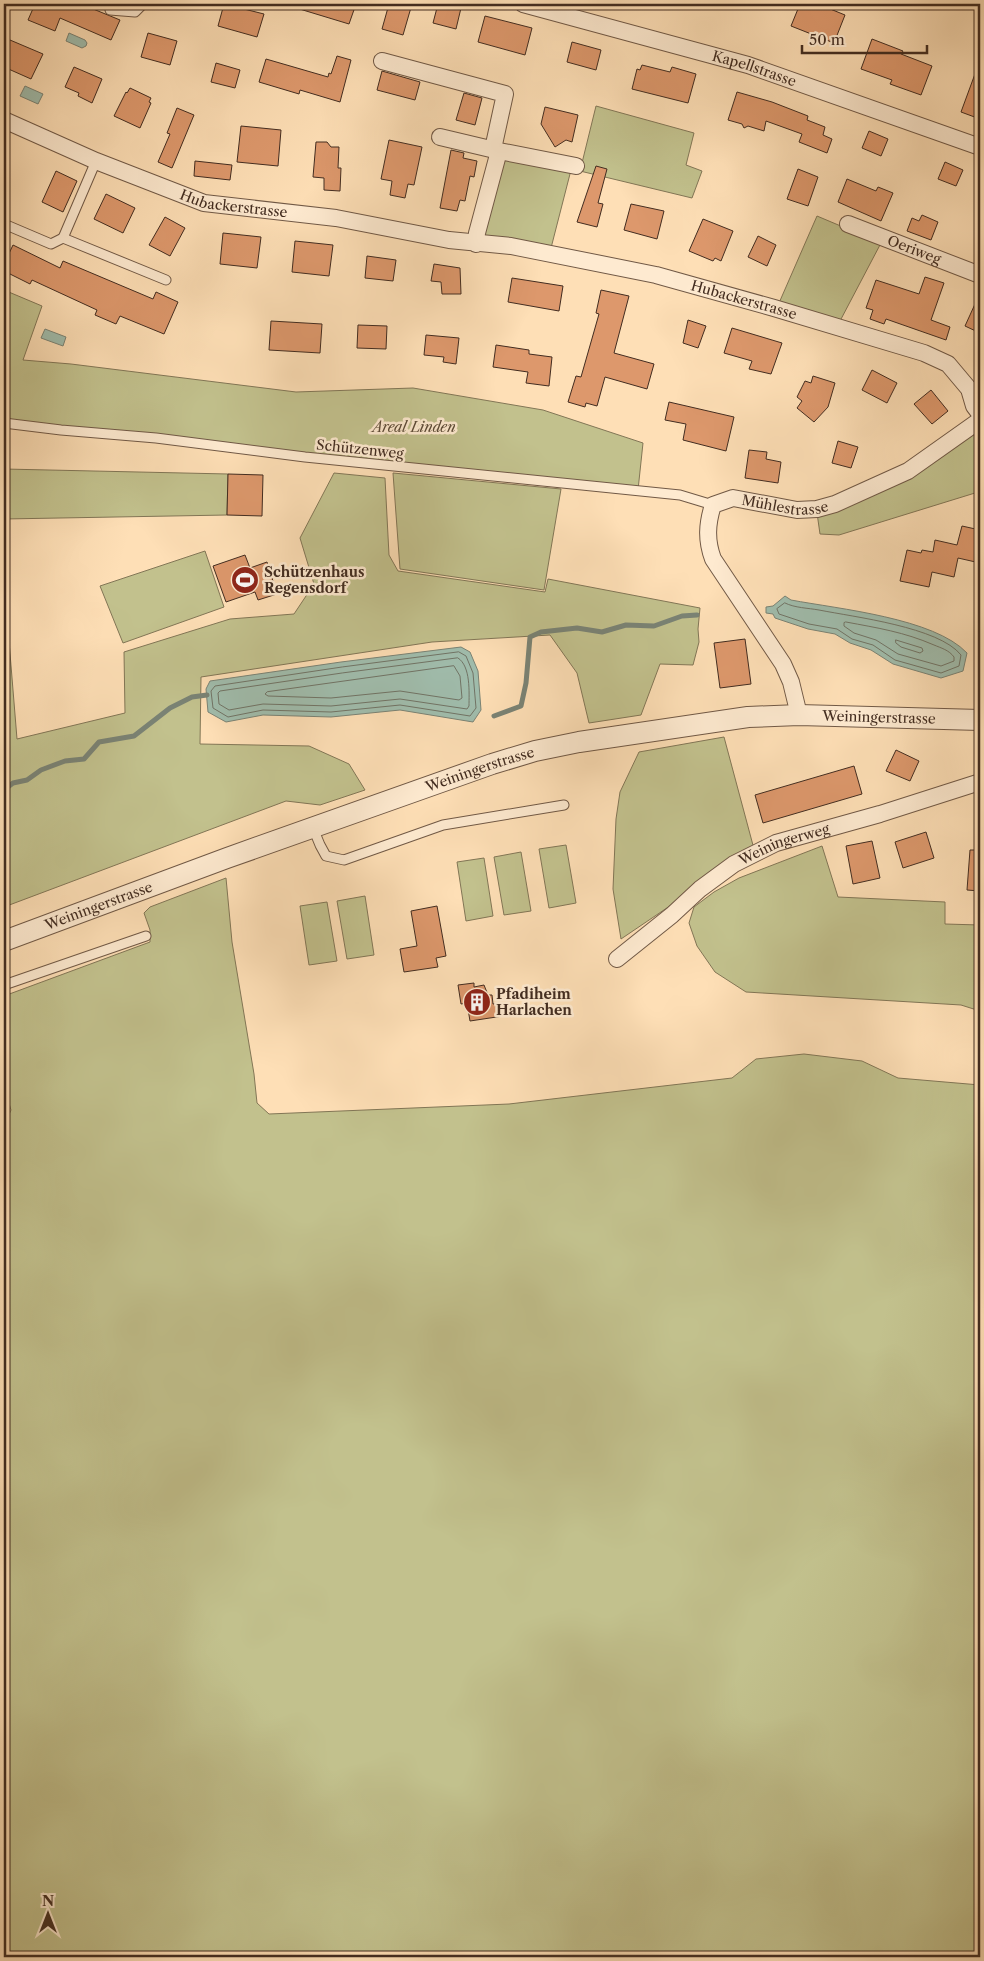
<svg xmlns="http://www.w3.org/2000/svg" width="984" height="1961" viewBox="0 0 984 1961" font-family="'Libre Caslon Text',serif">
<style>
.green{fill:#c2c18d;stroke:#827656}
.water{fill:#a0bdad;stroke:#7a8375}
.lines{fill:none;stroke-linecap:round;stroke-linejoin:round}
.shore{stroke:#717466;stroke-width:1}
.stream{stroke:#7a8375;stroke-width:5}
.building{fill:#dd986c;stroke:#422c20}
.service-casing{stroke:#715946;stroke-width:11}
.minor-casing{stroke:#715946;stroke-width:18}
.tertiary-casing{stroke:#715946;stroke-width:22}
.service{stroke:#feead0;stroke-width:9}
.minor{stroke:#feead0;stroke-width:16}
.tertiary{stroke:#feead0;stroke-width:20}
.labels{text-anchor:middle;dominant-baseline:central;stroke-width:5;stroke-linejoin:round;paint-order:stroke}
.street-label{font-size:14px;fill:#422c20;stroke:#feead0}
.park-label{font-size:14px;font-style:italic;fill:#5c4a36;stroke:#feead0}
.poi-label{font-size:14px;font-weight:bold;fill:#422c20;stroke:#feead0;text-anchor:start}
</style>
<rect width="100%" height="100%" fill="#fedfb6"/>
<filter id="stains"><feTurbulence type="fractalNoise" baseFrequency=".004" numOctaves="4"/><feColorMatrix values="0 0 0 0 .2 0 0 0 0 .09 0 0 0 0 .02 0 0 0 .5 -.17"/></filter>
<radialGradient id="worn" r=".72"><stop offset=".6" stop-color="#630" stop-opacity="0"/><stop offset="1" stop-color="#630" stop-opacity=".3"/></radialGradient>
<g class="green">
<path d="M596 106 694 133 686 165 702 171 692 198 580 171Z"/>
<path d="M503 156 571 170 551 248 483 235Z"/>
<path d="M817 216 881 243 840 321 779 303Z"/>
<path d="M4 290 42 306 23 360 71 364 296 392 413 388 543 410 643 443 638 490 4 422Z"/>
<path d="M980 427V493H975L839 535 820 534 817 513Z"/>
<path d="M4 469 228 474 227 515 4 519Z"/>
<path d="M334 473 385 478 389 555 398 571 545 592 548 579 700 608 698 629 699 642 693 665 660 664 641 715 589 723 577 673 550 635 432 642 201 677 200 744 309 746 349 764 365 790 320 805 286 801 4 907V580L17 739 125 713 124 652 230 619 294 614 314 584 300 538Z"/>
<path d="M393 473 561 489 544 590 400 569Z"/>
<path d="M205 551 224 607 123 643 100 586Z"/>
<path d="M724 737 754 849 621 939 613 889 616 819 620 792 639 752Z"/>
<path d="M566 845 576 903 549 908 539 849Z"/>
<path d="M822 846 838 897 945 902V924L980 925V1011L961 1005 746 992 715 972 697 946 689 923 694 907 714 892 739 878Z"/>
<path d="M521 852 531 911 504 915 494 857Z"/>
<path d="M484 858 493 916 466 921 457 862Z"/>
<path d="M226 878 232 942 254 1074 257 1103 269 1114 509 1104 732 1078 756 1059 804 1054 862 1061 898 1078 980 1085V1957H4V1126L11 1110 8 1100 4 1098V996L150 942V930L144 913 150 907Z"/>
<path d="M365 896 374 955 347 959 337 901Z"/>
<path d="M327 902 337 961 309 965 300 906Z"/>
</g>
<g class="water">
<path d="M69 33 85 40 87 43 86 46 82 48 66 41Z"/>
<path d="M25 86 43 94 38 104 20 96Z"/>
<path d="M45 329 66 337 63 346 41 338Z"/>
<path d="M785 596 791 600C839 609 934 618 967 653L963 671 941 678 893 664 871 650 850 643 835 634 808 629 775 618 773 614 766 613V607L773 606Z"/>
<path d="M461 647 470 652 478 671 481 710 473 722 400 710 331 717 263 715 226 722 208 712 206 689 210 681 341 662Z"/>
</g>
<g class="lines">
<g class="shore">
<path d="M785 603C795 608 808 608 819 610 854 617 939 627 961 655L959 666 941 673 895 660 873 645 852 639 837 629 809 624 779 614 777 609Z"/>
<path d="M846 622C878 628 904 632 934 645 941 648 949 650 954 657V661L941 666 898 654 876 640 854 633 844 626V623Z"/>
<path d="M896 640 922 648 923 651 920 653 901 647 896 643Z"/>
<path d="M459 652 466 656 473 673 476 708 470 716 400 705 331 712 263 710 228 717 213 708 211 691 215 686 342 667Z"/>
<path d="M458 658C471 666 469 693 469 706L467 709 400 699 331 706 263 704 229 710 219 704 218 693 220 691 342 673Z"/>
<path d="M454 666 460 676 462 698 459 700 400 691 331 698 268 696 265 694 267 692Z"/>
</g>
<g class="stream">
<path d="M494 716 521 706 526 683 530 637 541 632 577 628 602 632 626 625 654 626 682 616 697 615"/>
<path d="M4 790 13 783 27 780 41 770 65 761 84 759 99 742 134 736 170 708 192 697 207 695"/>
<path d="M4 1119V1116"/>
</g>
</g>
<g class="building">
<path d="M35 4H81L120 20 111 40 60 18 55 31 28 20Z"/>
<path d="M224 4 264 14 257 37 218 26Z"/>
<path d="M293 4H356L349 24 293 7Z"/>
<path d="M389 4H412L403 35 382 29Z"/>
<path d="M438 4 461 8 456 29 433 23Z"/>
<path d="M800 4H818L845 15 834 43 791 26Z"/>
<path d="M485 16 532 28 525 55 478 42Z"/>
<path d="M148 33 177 41 170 65 141 57Z"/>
<path d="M872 39 903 51 901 54 932 66 921 95 890 84 892 80 861 69Z"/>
<path d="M10 40 43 54 31 79 4 67V53Z"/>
<path d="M572 42 601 50 596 70 567 62Z"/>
<path d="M337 56 351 60 340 102 300 90 299 94 259 82 266 59 328 77 329 73 331 74Z"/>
<path d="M216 63 240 70 235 88 211 82Z"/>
<path d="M979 63 980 64V119L961 112Z"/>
<path d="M642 65 670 72 672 67 696 74 688 103 632 89 637 69 640 70Z"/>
<path d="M74 67 102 79 92 103 78 96 79 93 65 87Z"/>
<path d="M382 71 420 82 415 100 377 90Z"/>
<path d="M130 88 151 98 149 102 151 103 140 128 114 116 126 92 127 93Z"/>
<path d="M737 92 772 102 808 116 807 120 825 127 823 135 832 139 827 153 799 142 802 134 766 121 764 131 748 126 744 128 742 124 728 120Z"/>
<path d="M464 93 482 98 475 125 456 120Z"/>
<path d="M545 107 578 115 572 142 566 140 555 147 541 124Z"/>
<path d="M177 108 194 115 172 168 158 162 170 134 167 133Z"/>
<path d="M241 126 281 130 278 166 237 162Z"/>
<path d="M869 131 888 139 881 156 862 148Z"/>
<path d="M389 140 422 147 414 185 408 184 405 198 390 195 392 181 381 179Z"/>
<path d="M316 142H327L331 147H339L338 168H341L340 191 324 190V178L313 177Z"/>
<path d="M451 150 464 153 463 158 477 161 474 177 470 176 465 201 460 200 457 211 440 208Z"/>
<path d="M195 161 232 165 230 180 194 176Z"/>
<path d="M945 162 963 170 956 186 938 179Z"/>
<path d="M596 166 607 169 598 203 603 204 597 227 577 222Z"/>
<path d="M798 169 818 177 808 206 787 199Z"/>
<path d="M56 171 77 181 63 212 42 202Z"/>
<path d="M847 179 876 191 878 187 893 193 881 221 838 202Z"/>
<path d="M106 194 135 208 123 233 94 219Z"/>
<path d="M631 204 664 211 657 239 624 230Z"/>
<path d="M922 215 938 222 931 240 907 231 912 218 919 221Z"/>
<path d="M165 217 185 228 170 256 149 245Z"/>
<path d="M703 219 733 231 721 261 715 258 713 261 689 251Z"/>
<path d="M223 233 261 237 257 268 220 264Z"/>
<path d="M758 236 776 245 767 266 748 257Z"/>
<path d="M295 241 333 245 329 276 292 272Z"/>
<path d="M13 245 60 268 63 261 153 299 156 292 178 302 164 334 120 316 116 324 95 315 97 310 32 280 30 284 4 271V264Z"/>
<path d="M367 256 396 260 393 281 365 278Z"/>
<path d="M434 264 460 268 461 294H442L441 282 431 281Z"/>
<path d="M925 277 944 283 931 320 950 327 946 340 886 319 884 324 870 319 873 310 866 308 876 280 919 294Z"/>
<path d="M512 278 563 286 559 311 508 302Z"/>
<path d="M601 290 629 296 614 353 654 364 647 389 605 377 597 406 586 403 585 407 568 402 576 376 581 377 599 314 596 313Z"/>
<path d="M980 293V333L965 326Z"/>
<path d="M688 320 706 326 698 348 683 343Z"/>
<path d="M271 321 322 324 320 353 269 350Z"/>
<path d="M358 325 387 326 386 349 357 348Z"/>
<path d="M732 328 782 343 771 374 749 369 752 361 724 353Z"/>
<path d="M426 335 459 338 456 364 443 362 444 357 424 355Z"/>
<path d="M496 345 529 350V354L552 357 549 386 526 383 528 372 493 367Z"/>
<path d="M872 370 897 383 887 403 862 390Z"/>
<path d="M813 376 835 383 828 407 814 422 797 408 802 401 797 397 805 381 811 383Z"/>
<path d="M931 390 948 411 932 424 914 404Z"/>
<path d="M669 402 734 417 726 451 683 440 686 424 665 420Z"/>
<path d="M838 441 858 447 851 468 832 463Z"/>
<path d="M749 450 767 452 766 459 781 462 778 483 745 478Z"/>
<path d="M228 474 263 475 262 516 227 515Z"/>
<path d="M962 526 980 530V563L958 558 954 577 932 572 929 587 900 581 907 550 921 553 922 550 933 552 935 540 957 545Z"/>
<path d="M245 555 250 568 267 562 277 594 258 600 255 592 226 602 213 566Z"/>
<path d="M745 639 751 684 720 688 714 643Z"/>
<path d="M896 750 919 761 910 781 886 771Z"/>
<path d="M854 766 862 794 763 823 755 795Z"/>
<path d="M926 832 934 858 903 868 895 842Z"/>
<path d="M872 841 880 878 853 884 846 846Z"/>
<path d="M970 850H980V891L967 890Z"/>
<path d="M437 906 446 956 436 958 438 967 404 972 400 949 417 946 411 911Z"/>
<path d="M474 983V987L484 985 488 995H492L493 1004 501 1003 503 1016 470 1021 467 1003 461 1004 458 985Z"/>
</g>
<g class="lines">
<g class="service-casing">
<g id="service">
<path d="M110 10 135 12 143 4"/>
<path d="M96 161 63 238 166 280"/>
<path d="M4 224 51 244 63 238"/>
<path d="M4 423 61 430 156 438 305 457 680 495 713 505"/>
<path d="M313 828 320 845 326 856 344 860 443 825 564 805"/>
<path d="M4 985 146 936"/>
</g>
</g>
<g class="minor-casing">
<g id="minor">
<path id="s1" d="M523 4 748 65 980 147"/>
<path d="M382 61 505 94 493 149"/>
<path id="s2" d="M4 120 96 161 204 203 336 218 449 240 511 246 656 275 774 308 924 353 948 364 969 389 974 406 980 414"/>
<path d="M440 137 499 151"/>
<path id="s3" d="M848 224 980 275"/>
<path d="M476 244 477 233 499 151 576 166"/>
<path id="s4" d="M799 715 791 682 783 664 713 559C706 540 707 524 713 505L733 498 797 510 817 509 835 504 908 471 980 420"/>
<path id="s5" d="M617 959 672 915 700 889 734 864 776 843 880 814 980 782"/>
</g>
</g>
<g class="tertiary-casing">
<g id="tertiary">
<path id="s6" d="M4 941 227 858 492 764 535 751 579 742 748 717 799 715 980 720"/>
</g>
</g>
<use href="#service" class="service"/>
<use href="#minor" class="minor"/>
<use href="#tertiary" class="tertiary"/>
</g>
<defs>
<g id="stadium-disc" transform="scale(1.4375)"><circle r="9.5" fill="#8f2418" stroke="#feead0"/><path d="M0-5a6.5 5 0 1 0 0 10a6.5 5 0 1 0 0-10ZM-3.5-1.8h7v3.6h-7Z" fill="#fff"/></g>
<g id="building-disc" transform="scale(1.4375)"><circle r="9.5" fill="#8f2418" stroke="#feead0"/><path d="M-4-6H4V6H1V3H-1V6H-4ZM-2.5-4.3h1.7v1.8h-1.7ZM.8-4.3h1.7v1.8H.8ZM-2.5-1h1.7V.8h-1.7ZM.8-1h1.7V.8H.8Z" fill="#fff"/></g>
</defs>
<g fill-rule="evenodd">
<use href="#stadium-disc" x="245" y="580"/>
<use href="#building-disc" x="477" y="1002"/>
</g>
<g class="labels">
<g class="street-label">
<text stroke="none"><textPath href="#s1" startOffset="240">Kapellstrasse</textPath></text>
<text stroke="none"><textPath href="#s2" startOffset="246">Hubackerstrasse</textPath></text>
<text stroke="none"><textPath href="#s3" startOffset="71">Oeriweg</textPath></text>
<text stroke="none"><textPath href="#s2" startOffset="766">Hubackerstrasse</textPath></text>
<text transform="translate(360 449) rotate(6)">Schützenweg</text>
<text stroke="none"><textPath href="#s4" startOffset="309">Mühlestrasse</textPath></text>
<text stroke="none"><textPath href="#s6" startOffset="911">Weiningerstrasse</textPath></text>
<text stroke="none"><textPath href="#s6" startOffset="506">Weiningerstrasse</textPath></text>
<text stroke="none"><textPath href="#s5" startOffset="205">Weiningerweg</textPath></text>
<text stroke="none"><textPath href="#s6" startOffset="101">Weiningerstrasse</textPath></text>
</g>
<g class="park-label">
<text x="414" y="427">Areal Linden</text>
</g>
<g class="poi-label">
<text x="264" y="572">Schützenhaus<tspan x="264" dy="16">Regensdorf</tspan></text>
<text x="496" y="994">Pfadiheim<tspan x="496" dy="16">Harlachen</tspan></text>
</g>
</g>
<rect width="984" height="1961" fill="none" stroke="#fedfb6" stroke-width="20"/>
<rect x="5" y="5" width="974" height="1951" fill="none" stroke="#422c20" stroke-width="2.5"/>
<rect x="10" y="10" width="964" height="1941" fill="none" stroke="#422c20"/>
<g transform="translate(48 1914)" stroke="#feead0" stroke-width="4" paint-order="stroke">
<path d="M0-4L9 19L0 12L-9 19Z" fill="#422c20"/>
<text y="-8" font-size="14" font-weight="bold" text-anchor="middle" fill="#422c20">N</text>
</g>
<path d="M802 45v8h125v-8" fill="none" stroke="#422c20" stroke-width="2.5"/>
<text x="809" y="45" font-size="15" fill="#422c20" stroke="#feead0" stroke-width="4" paint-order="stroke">50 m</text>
<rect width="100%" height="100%" filter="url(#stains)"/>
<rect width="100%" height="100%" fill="url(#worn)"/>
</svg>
